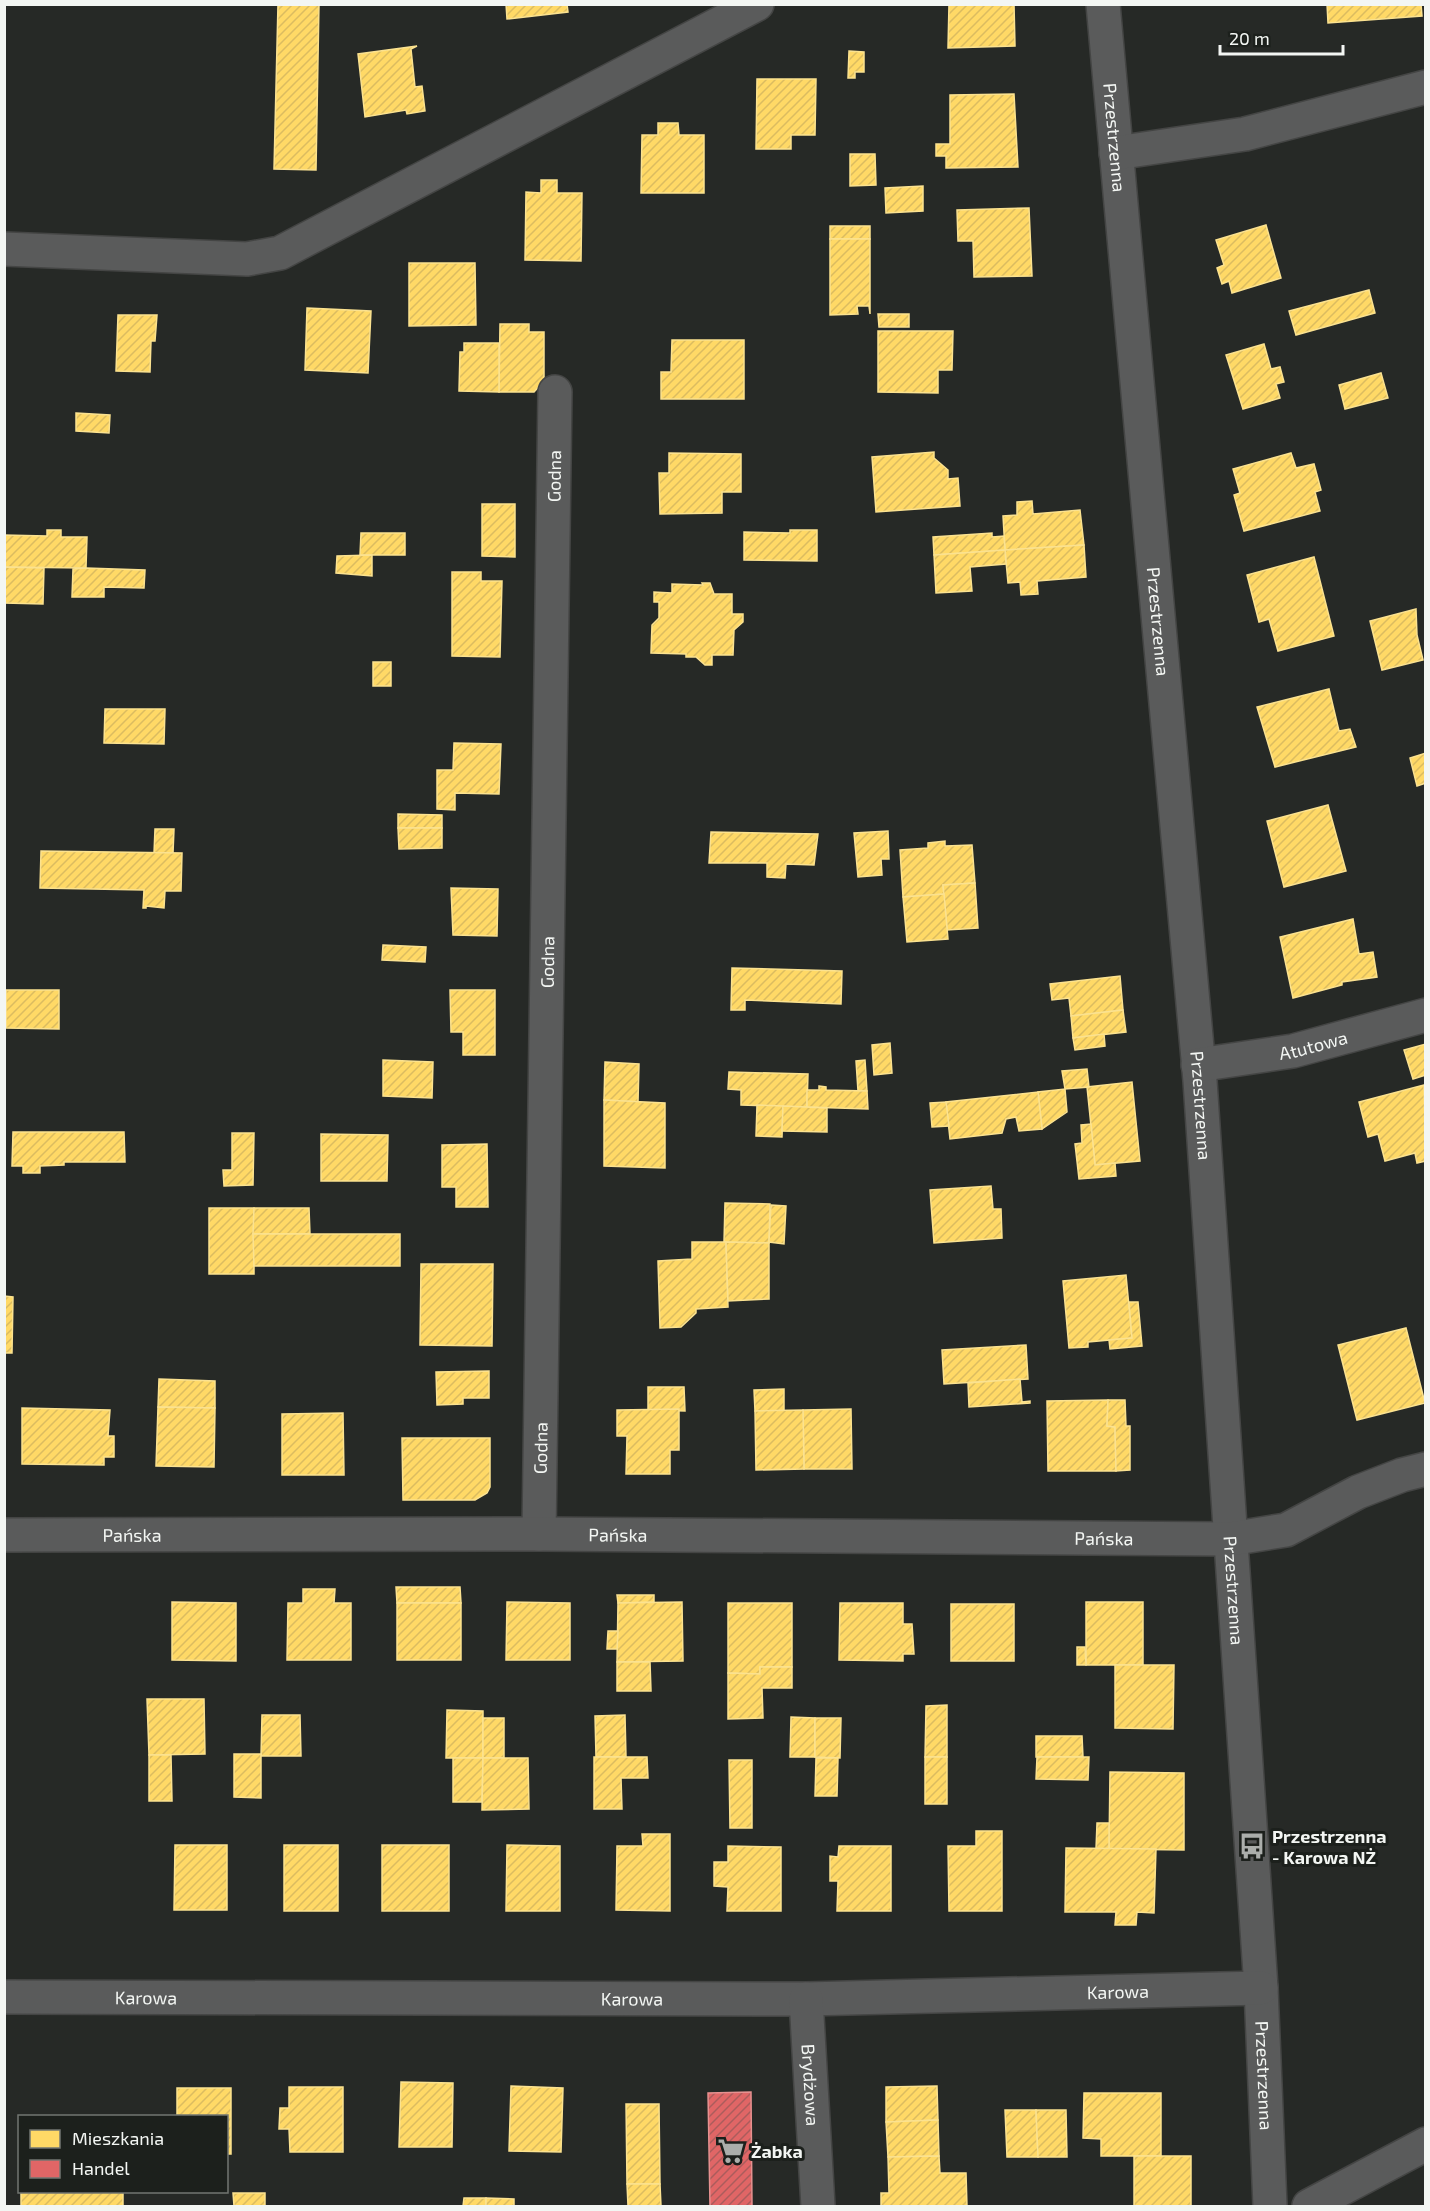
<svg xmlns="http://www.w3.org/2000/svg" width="1430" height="2211" viewBox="0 0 1430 2211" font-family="'Exo 2',sans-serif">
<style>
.homes{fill:url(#homes-hatch);stroke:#fbe290;stroke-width:1.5}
.shops{fill:url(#shops-hatch);stroke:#e69190;stroke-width:1.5}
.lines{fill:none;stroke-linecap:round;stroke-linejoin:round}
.minor-casing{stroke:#444544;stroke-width:36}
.minor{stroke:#5a5b5b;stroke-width:33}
.labels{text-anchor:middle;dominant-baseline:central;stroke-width:6;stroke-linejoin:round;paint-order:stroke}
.street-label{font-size:18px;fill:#f3f6f3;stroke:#1c201c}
.poi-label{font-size:18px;font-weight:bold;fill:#f3f6f3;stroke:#1c201c;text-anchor:start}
</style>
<defs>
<pattern id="homes-hatch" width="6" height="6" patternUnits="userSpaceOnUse" patternTransform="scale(1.5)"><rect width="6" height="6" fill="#ffd966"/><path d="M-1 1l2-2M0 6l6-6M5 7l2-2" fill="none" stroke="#dbbc60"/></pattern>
<pattern id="shops-hatch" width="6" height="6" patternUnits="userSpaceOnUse" patternTransform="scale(1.5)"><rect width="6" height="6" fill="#e06666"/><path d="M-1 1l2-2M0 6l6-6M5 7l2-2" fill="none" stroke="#ab5c5c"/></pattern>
</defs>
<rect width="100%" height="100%" fill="#262926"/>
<g class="homes">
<path d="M278 4H319L316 170 274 169Z"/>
<path d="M506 4H567L568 12 507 19Z"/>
<path d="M949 4H1014L1015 46 948 48Z"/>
<path d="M1327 4H1421L1422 16 1328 23Z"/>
<path d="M417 46 411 49 415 87 422 86 425 111 407 114 406 110 365 117 358 54Z"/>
<path d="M849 51 864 52V72H855V78H848Z"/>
<path d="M757 79H816L815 135H791V149H756Z"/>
<path d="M1014 94 1018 167 946 168V156H936V144H950V95Z"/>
<path d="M658 123H678L679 135H704V193H641L642 135H658Z"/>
<path d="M850 154H875L876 185 850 186Z"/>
<path d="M541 180H557V193H582L581 261 525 260 526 192 541 193Z"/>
<path d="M923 186V211L886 213 885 188Z"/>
<path d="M1029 208 1032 276 974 277 973 241H958L957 210Z"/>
<path d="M1266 225 1281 278 1232 293 1229 281 1222 284 1217 268 1224 265 1216 240Z"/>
<rect x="830" y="226" width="40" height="13"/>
<path d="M830 239H870V314L869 306H857L858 314 830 315Z"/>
<path d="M409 263H475L476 325 409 326Z"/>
<path d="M1369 290 1375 313 1296 335 1289 311Z"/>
<path d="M307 308 371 311 368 373 305 370Z"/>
<path d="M878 314H909V327H879Z"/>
<path d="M118 315H157L155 341H151L150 372 116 371Z"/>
<path d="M500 324H529V332H544V381L534 392H499Z"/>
<path d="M878 331H953L952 370H938V393L878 392Z"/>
<path d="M672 340H744V399H661V372H671Z"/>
<path d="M464 343H499V392L459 391 460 352H464Z"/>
<path d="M1264 344 1271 369 1280 367 1284 382 1276 384 1280 398 1243 409 1226 355Z"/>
<path d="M1381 373 1388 398 1345 409 1339 385Z"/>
<path d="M76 413 110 415 109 433 76 431Z"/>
<path d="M934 452V458L948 470V479L958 478 960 506 876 512 872 457Z"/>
<path d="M669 453 741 454V492H722V513L660 514 659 473H669Z"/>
<path d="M1291 453 1296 468 1314 464 1321 490 1315 492 1320 511 1244 531 1234 495 1240 493 1233 469Z"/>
<path d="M1032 501 1033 514 1080 510 1084 545 1005 550 1003 516 1017 515V502Z"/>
<path d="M482 504H515V557L482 556Z"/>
<path d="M47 530H61V537H87L86 568 4 567V535L47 536Z"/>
<path d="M790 530H817V561L744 560V532L790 533Z"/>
<path d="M361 533H405V555H360Z"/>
<path d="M992 533V537L1004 536 1005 550 934 555 933 537Z"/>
<path d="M1084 545 1086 577 1037 581 1038 594 1021 595 1020 582 1008 583 1005 550Z"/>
<path d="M1005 550 1006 564 970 567 972 591 936 593 934 555Z"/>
<path d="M372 555V576L336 573 337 556Z"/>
<path d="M1314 557 1334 636 1278 651 1269 619 1259 622 1247 575Z"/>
<path d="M4 567 44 568 43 604 4 603Z"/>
<path d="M86 568 145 570 144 588 104 587V597H72L73 569Z"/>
<path d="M452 572H481V581H502L500 657 452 656Z"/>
<path d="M702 583H710L714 594H732V614H743V622L734 630 733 655H712V665H705L696 657H686V654L651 653 652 625 659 618V602H654V592L672 593V584L703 585Z"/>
<path d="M1416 609 1417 635 1423 660 1382 670 1370 621Z"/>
<rect x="373" y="662" width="18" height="24"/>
<path d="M1329 689 1339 731 1350 729 1356 747 1275 767 1257 707Z"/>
<path d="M105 709H165L164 744 104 743Z"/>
<path d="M454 743 501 744 499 794 455 793V810L437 809V770H453Z"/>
<path d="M1426 753V783L1417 786 1410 758Z"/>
<path d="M1328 805 1346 871 1284 887 1267 821Z"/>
<path d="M398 814 442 815V828H398Z"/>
<path d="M398 828H442V848L399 849Z"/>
<path d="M155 829H174L173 853H154Z"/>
<path d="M888 831 889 859H881L882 875 858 877 854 833Z"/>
<path d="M711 832 818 834 814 865 786 864 785 878 767 877V863H709Z"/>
<path d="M945 841V846L972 845 975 883 943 885 944 894 903 897 900 850 928 848V843Z"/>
<path d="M41 851 182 853 181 891H165L164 908 146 906V908H143L144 890 40 888Z"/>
<path d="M975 883 978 928 947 930 943 885Z"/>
<path d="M451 888 498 889 497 936 453 935Z"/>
<path d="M944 894 948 939 907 942 903 897Z"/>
<path d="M1353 919 1359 954 1373 952 1377 977 1342 982V985L1293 998 1280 937Z"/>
<path d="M383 945 426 947 425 962 382 960Z"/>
<path d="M732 968 842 971 841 1004 745 1000V1010H731Z"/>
<path d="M1120 976 1123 1010 1071 1016 1069 998 1052 1000 1050 984Z"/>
<path d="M6 990H59V1029L6 1028Z"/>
<path d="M450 990H495V1055H463V1032H451Z"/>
<path d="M1123 1010 1126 1032 1073 1038 1071 1016Z"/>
<path d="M1104 1034 1105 1046 1075 1050 1073 1038Z"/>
<path d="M890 1043 892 1073 874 1075 872 1045Z"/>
<path d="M1426 1044V1075L1413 1079 1404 1050Z"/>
<path d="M383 1060 433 1062 432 1098 383 1096Z"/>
<path d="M865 1060 867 1091H858L856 1061Z"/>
<path d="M605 1062 639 1064 638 1102 604 1100Z"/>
<path d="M1087 1069 1089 1087 1065 1089 1062 1071Z"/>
<path d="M729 1072 808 1074 807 1107 741 1105V1090L728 1089Z"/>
<path d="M1132 1082 1140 1161 1095 1165 1087 1087Z"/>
<path d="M1424 1085 1426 1161 1417 1163 1415 1153 1385 1161 1378 1134 1368 1137 1359 1102Z"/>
<path d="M819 1086 826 1087V1090L867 1091 868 1109 807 1107V1090H819Z"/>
<path d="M1065 1089 1067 1112 1042 1129 1038 1092Z"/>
<path d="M1038 1092 1042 1129 1019 1131 1016 1117 1006 1119 1002 1133 950 1139 946 1102Z"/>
<path d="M604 1100 665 1103V1168L604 1166Z"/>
<path d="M946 1102 949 1126 932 1127 930 1103Z"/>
<path d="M757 1105 783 1106 782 1137 756 1136Z"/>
<path d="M783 1106 827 1108V1132L782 1131Z"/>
<path d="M1091 1124 1095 1165 1115 1163 1116 1176 1079 1179 1075 1144 1082 1143 1081 1125Z"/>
<path d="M13 1132H124L125 1162H64V1165L40 1166V1173H23V1166H12Z"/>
<path d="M232 1133H254L253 1185 224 1186 223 1170H232Z"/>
<path d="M321 1134 388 1135 387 1181H321Z"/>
<path d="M487 1144 488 1207H456V1187H442V1145Z"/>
<path d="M991 1186 993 1209H1001L1002 1238 934 1243 930 1190Z"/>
<path d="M725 1203 770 1204 769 1243 724 1242Z"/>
<path d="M771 1205 786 1206 784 1244 769 1242Z"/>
<rect x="209" y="1208" width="45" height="66"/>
<path d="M254 1208H309L310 1234H253Z"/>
<path d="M253 1234H400V1266H254Z"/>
<path d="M692 1242H726L728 1307 696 1309V1313L681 1327 660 1328 658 1261 692 1259Z"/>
<path d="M726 1242 769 1243V1299L728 1301Z"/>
<path d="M421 1264H493L492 1346 420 1345Z"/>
<path d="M1126 1275 1132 1338 1088 1342V1347L1069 1348 1063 1281Z"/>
<path d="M4 1296 13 1297 12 1353H4Z"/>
<path d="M1129 1302H1138L1142 1346 1110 1349 1109 1340 1132 1338Z"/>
<path d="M1406 1328 1425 1403 1357 1420 1338 1345Z"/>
<path d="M1026 1345 1028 1379 944 1384 942 1350Z"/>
<path d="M489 1371V1398H463V1404L437 1405 436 1372Z"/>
<path d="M159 1379 215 1381V1408L158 1407Z"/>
<path d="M1020 1379 1022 1402 1030 1401V1403L969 1407 968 1383Z"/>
<path d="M648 1387H684L685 1411 648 1410Z"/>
<path d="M784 1389V1411H755L754 1390Z"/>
<path d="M1108 1400 1107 1426 1115 1427 1116 1471H1048L1047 1401Z"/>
<path d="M1108 1400H1125L1126 1426H1130V1470L1116 1471 1115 1427 1107 1426Z"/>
<path d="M158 1407 215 1408 214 1467 156 1466Z"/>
<path d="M22 1408 110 1410 108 1436H114V1457H104V1465L22 1464Z"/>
<path d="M679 1409V1450H670V1474H626L627 1436H617V1410Z"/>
<path d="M851 1409 852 1469H804L803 1410Z"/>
<path d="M803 1410 804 1469 756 1470 755 1411Z"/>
<path d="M343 1413 344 1475H282V1414Z"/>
<path d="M402 1438H490V1487L487 1493 475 1500H403Z"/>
<path d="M396 1587H460L461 1603H397Z"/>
<path d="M303 1589H335L334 1603H351V1660H287L288 1603H303Z"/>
<path d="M617 1595H654V1602L618 1603Z"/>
<path d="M172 1602 236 1603V1661L172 1660Z"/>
<path d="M507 1602 570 1603V1660H506Z"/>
<path d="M682 1602 683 1661 617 1662 618 1603Z"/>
<rect x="1086" y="1602" width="57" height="63"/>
<rect x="397" y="1603" width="64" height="57"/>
<path d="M728 1603H792V1667H760V1674L728 1673Z"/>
<path d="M840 1603H903V1624H912L914 1654H903V1661L839 1660Z"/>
<rect x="951" y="1604" width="63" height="57"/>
<path d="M608 1631H618L617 1649H607Z"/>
<path d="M1077 1647H1085L1086 1665H1077Z"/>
<path d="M617 1662H650L651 1691H617Z"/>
<path d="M1115 1665H1174L1173 1729 1115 1728Z"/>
<path d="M760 1667H792V1688H762L763 1718 728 1719V1673L760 1674Z"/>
<path d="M147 1699H204L205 1754 149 1755Z"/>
<path d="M947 1705V1757H925L926 1706Z"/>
<path d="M447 1710 483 1711V1758H446Z"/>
<path d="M262 1715H300L301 1756H261Z"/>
<path d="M625 1715 626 1757H596L595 1716Z"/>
<path d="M791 1717 815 1718V1757H790Z"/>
<rect x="483" y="1718" width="21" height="40"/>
<path d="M815 1718H841L840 1758 815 1757Z"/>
<path d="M1036 1736H1082L1083 1757H1036Z"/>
<path d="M234 1754H261V1798L234 1797Z"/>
<path d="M149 1755H171L172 1801H149Z"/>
<path d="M594 1757H647L648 1778H621L622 1809H594Z"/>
<rect x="925" y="1757" width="22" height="47"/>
<path d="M1037 1757H1089L1088 1780 1036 1779Z"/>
<path d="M453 1758H483L482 1802H453Z"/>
<path d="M483 1758H528L529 1809 482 1810Z"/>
<path d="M816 1758H838L837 1796H815Z"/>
<path d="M729 1760H752V1828H730Z"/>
<path d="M1110 1772 1184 1773V1850L1109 1849Z"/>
<path d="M1097 1823H1109V1849H1096Z"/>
<path d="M976 1831H1002V1911H949L948 1846H976Z"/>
<path d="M642 1834H670V1911L616 1910 617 1846H643Z"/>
<path d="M175 1845H227V1910H174Z"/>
<rect x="284" y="1845" width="54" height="66"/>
<rect x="382" y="1845" width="67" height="66"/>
<path d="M507 1845 560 1846V1911H506Z"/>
<path d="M728 1846 781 1847V1911H727L728 1887 714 1886V1862H728Z"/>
<path d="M839 1846H891V1911H837L838 1881H830V1856L838 1857Z"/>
<path d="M1066 1848 1156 1849 1154 1913 1137 1912 1136 1925H1115L1116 1912H1065Z"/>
<path d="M401 2082 453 2083 452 2147H399Z"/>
<path d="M511 2086 563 2088 561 2152 509 2151Z"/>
<path d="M937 2086 938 2120 886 2122V2087Z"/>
<path d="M289 2087H343V2152H290L289 2129H279L280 2108H289Z"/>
<path d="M177 2088H231V2154H226V2116H177Z"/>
<path d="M1084 2093H1161V2156H1101V2139L1083 2138Z"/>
<path d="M626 2104H659L660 2184H627Z"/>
<path d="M1005 2110H1036L1038 2157H1007Z"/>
<path d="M1036 2110H1066L1067 2157H1038Z"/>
<path d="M938 2120 939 2156 888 2157 886 2122Z"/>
<path d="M939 2156 940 2173H966L967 2206H881V2193H889L888 2157Z"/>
<rect x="1134" y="2156" width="57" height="50"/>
<path d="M627 2184H660L661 2206H628Z"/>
<rect x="21" y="2192" width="102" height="14"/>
<path d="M233 2193H265V2206H234Z"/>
<path d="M464 2198H486V2206H463Z"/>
<path d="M486 2198 514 2199V2206H486Z"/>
</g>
<path class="shops" d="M751 2092 752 2206H710L708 2093Z"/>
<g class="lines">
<g class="minor-casing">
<g id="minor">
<path id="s1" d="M1103 4 1200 1081 1261 1988 1270 2206"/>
<path d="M1116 153 1245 134 1426 87"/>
<path d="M4 249 247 259 280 253 757 4"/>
<path id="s2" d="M1198 1065 1293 1051 1426 1015"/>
<path id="s3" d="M539 1534 555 392"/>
<path id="s4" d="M4 1535 539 1534 1230 1539 1286 1530 1358 1492 1402 1475 1426 1469"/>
<path id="s5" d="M4 1997 806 1999 1261 1988"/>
<path id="s6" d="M806 1999 818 2206"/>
<path d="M1309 2206 1426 2144"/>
</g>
</g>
<use href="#minor" class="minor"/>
</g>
<defs>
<g id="bus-bare" transform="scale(2.07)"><path d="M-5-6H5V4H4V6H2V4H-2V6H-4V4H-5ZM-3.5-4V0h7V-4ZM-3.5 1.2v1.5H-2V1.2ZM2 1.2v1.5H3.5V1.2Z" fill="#abaeab" stroke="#1c201c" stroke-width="2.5" paint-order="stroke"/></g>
<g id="supermarket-bare" transform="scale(2.07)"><path d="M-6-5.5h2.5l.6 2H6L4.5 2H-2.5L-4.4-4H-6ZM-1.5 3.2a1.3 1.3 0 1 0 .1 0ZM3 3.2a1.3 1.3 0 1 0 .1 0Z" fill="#abaeab" stroke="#1c201c" stroke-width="2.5" paint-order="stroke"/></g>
</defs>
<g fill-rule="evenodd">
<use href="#bus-bare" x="1252" y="1846"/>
<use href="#supermarket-bare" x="731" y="2151"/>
</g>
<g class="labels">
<g class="street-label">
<text stroke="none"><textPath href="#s1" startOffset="134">Przestrzenna</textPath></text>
<text stroke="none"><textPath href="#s3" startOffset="1058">Godna</textPath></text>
<text stroke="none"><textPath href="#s1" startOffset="620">Przestrzenna</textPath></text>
<text stroke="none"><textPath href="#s3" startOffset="572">Godna</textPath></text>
<text stroke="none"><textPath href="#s2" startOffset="117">Atutowa</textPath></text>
<text stroke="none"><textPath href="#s1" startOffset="1106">Przestrzenna</textPath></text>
<text stroke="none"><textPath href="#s3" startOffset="86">Godna</textPath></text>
<text stroke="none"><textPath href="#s4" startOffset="128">Pańska</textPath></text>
<text stroke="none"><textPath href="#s4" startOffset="614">Pańska</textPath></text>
<text stroke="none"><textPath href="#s4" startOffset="1100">Pańska</textPath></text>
<text stroke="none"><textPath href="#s1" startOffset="1592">Przestrzenna</textPath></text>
<text stroke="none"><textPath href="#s5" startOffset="1114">Karowa</textPath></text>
<text stroke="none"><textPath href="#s5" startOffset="142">Karowa</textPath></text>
<text stroke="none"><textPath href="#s5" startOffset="628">Karowa</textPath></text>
<text stroke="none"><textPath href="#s1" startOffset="2078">Przestrzenna</textPath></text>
<text stroke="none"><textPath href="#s6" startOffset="86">Brydżowa</textPath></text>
</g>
<g class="poi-label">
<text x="1272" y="1836">Przestrzenna<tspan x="1272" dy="21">- Karowa NŻ</tspan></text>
<text x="751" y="2151">Żabka</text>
</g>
</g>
<rect width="1430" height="2211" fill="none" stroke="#f3f6f3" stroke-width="12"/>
<rect x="18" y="2115" width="210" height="78" fill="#1c201c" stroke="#727672" stroke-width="1.5"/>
<rect x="30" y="2130" width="30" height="18" fill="#ffd966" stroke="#727672" stroke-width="1.5"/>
<text x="72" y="2145" font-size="18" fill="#f3f6f3">Mieszkania</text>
<rect x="30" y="2160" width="30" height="18" fill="#e06666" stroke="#727672" stroke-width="1.5"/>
<text x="72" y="2175" font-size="18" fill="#f3f6f3">Handel</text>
<path d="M1220 45v9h123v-9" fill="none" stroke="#f3f6f3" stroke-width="3"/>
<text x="1229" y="45" font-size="18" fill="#f3f6f3" stroke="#1c201c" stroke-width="4.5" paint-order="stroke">20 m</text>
</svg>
